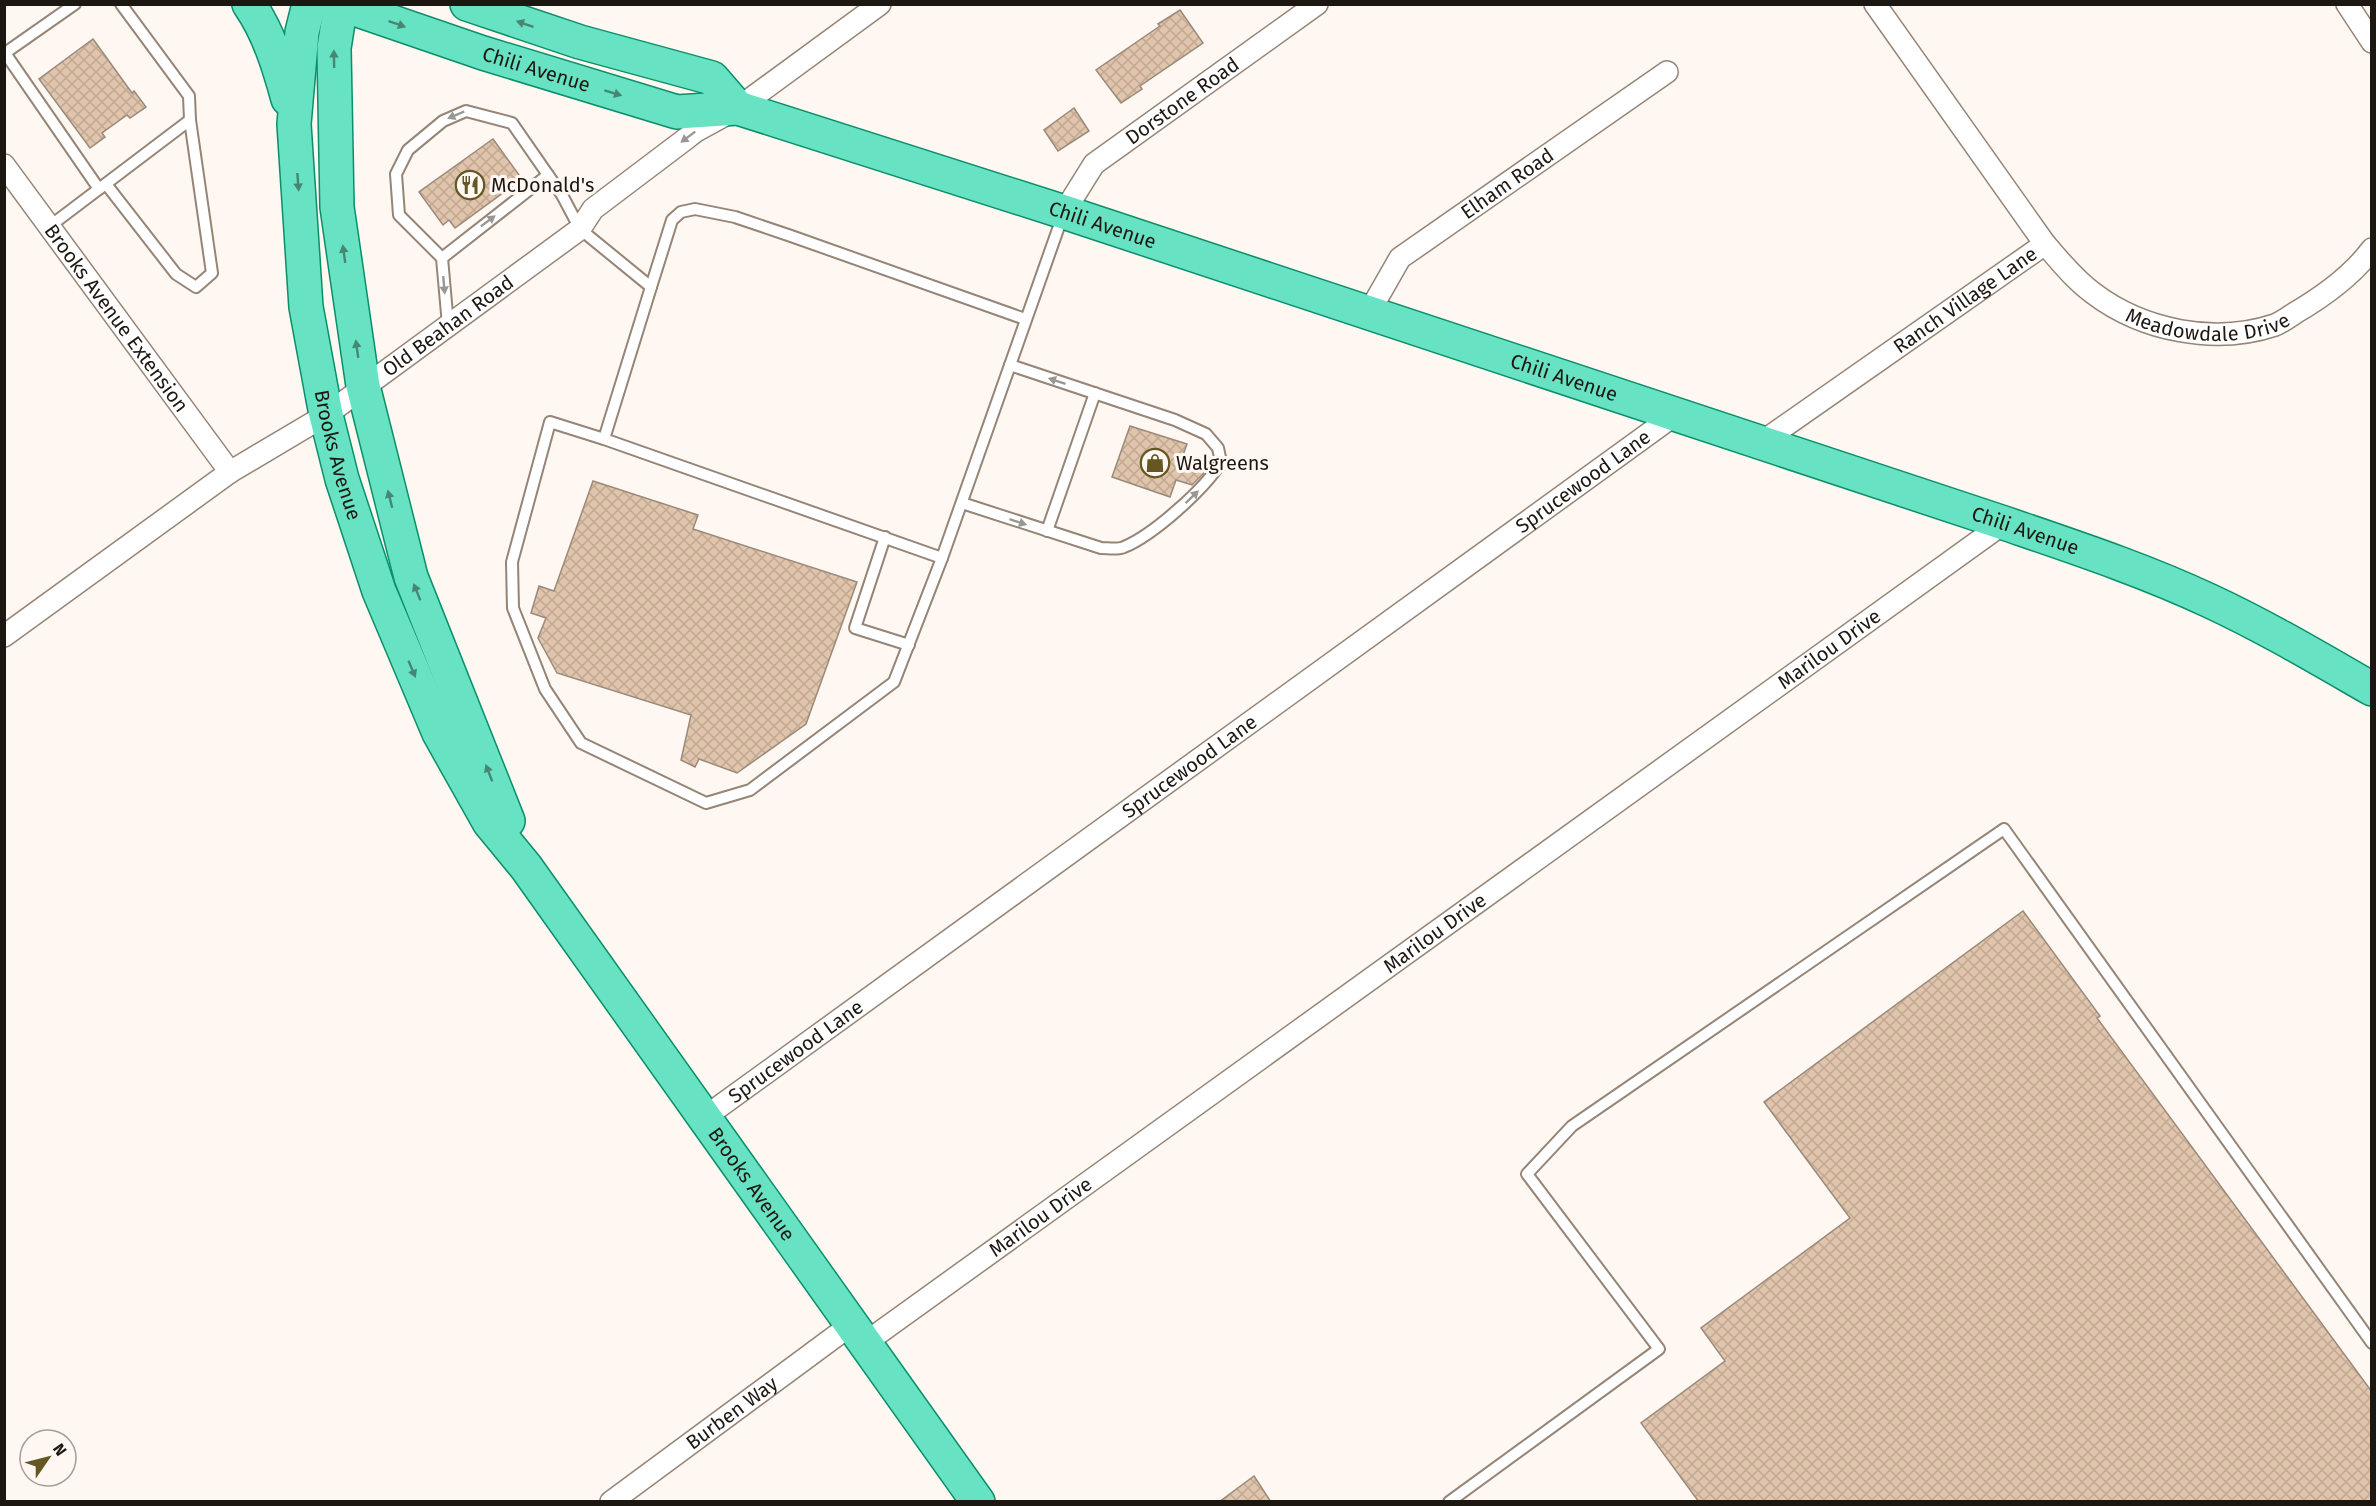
<svg xmlns="http://www.w3.org/2000/svg" width="2376" height="1506" viewBox="0 0 2376 1506" font-family="'Fira Sans',sans-serif">
<style>
.building{fill:url(#building-cross-hatch);stroke:#9a8a7b;stroke-width:1.5}
.lines{fill:none;stroke-linecap:round;stroke-linejoin:round}
.lane-casing{stroke:#958577;stroke-width:14}
.street-casing{stroke:#958577;stroke-width:24}
.primary-casing{stroke:#0b8f6a;stroke-width:36}
.lane{stroke:#fff;stroke-width:10}
.street{stroke:#fff;stroke-width:21}
.primary{stroke:#67e2c2;stroke-width:33}
.oneway{fill:#468773}
.oneway2{fill:#999794}
.labels{text-anchor:middle;dominant-baseline:central;stroke-width:6;stroke-linejoin:round;paint-order:stroke}
.street-label{font-size:20px;fill:#1d1712;stroke:#fff7f1}
.poi-label{font-size:20px;fill:#1d1712;stroke:#fff7f1;text-anchor:start}
</style>
<defs>
<pattern id="building-cross-hatch" width="8" height="8" patternUnits="userSpaceOnUse" patternTransform="scale(1.5)"><rect width="8" height="8" fill="#e0c4ab"/><path d="M0 0l8 8M0 8l8-8" fill="none" stroke="#c0a892"/></pattern>
</defs>
<rect width="100%" height="100%" fill="#fff7f1"/>
<g class="building">
<path d="M1180 10 1203 43 1140 86 1142 89 1121 103 1096 70 1160 26 1158 24Z"/>
<path d="M93 39 132 93 134 91 146 107 130 118 127 115 102 133 105 137 90 148 39 79Z"/>
<path d="M1074 108 1089 131 1058 151 1044 130Z"/>
<path d="M493 139 522 179 455 228 449 220 443 225 419 192Z"/>
<path d="M1130 426 1187 444 1182 458 1204 467 1203 474 1192 485 1176 480 1170 497 1112 477Z"/>
<path d="M593 481 698 515 693 529 857 582 806 724 737 773 699 759 695 767 681 760 691 715 557 673 538 638 546 618 531 613 539 586 554 591Z"/>
<path d="M2023 911 2100 1016 2097 1018 2372 1392V1502H1699L1641 1423 1725 1361 1701 1328 1850 1218 1764 1102Z"/>
<path d="M1254 1476 1271 1502H1219Z"/>
</g>
<g class="lines">
<g class="lane-casing">
<g id="lane">
<path d="M75 4 5 53 99 189"/>
<path d="M106 184 176 274 196 287 212 273 190 120"/>
<path d="M50 226 190 120 189 96 121 4"/>
<path d="M442 258 548 175"/>
<path d="M651 287 672 220 681 212 695 209 735 217 791 236 1025 319"/>
<path d="M448 325 442 258 399 215 396 174 408 150 443 121 466 111 512 123 562 195 580 229 651 287 604 439 942 558 1063 215"/>
<path d="M604 439 550 422 512 562 513 608 545 689 581 743 706 803 750 790 894 682 942 558"/>
<path d="M962 503 1101 548C1108 548 1118 550 1124 547 1153 535 1205 489 1221 462L1218 448 1206 434 1175 420 1010 365"/>
<path d="M1047 531 1095 393"/>
<path d="M885 537 855 628 909 645"/>
<path d="M1449 1502 1659 1349 1527 1174 1572 1126 2004 829 2372 1343"/>
</g>
</g>
<g class="street-casing">
<g id="street">
<path id="s1" d="M1875 4 2045 244C2060 261 2074 279 2093 293 2143 331 2215 345 2275 325 2282 322 2289 317 2295 313 2324 296 2352 276 2372 249"/>
<path d="M2347 4 2372 42"/>
<path id="s2" d="M4 165 230 472"/>
<path id="s3" d="M1064 212 1094 164 1317 4"/>
<path id="s4" d="M1368 314 1400 258 1667 72"/>
<path id="s5" d="M1762 442 2045 244"/>
<path id="s6" d="M4 636 230 472 326 415 580 229 593 209 683 141 696 131 738 108 880 4"/>
<path id="s7" d="M705 1117 1676 414"/>
<path id="s8" d="M865 1343 2004 523"/>
<path id="s9" d="M611 1502 852 1324"/>
</g>
</g>
<g class="primary-casing">
<g id="primary">
<path d="M249 4C269 33 279 66 288 99"/>
<path id="s10" d="M309 4 302 32 294 124 306 307 326 415 342 479 379 591 439 733 489 822 526 867 978 1502"/>
<path id="s11" d="M340 4 483 53 677 112 738 108 1064 212 2004 523C2074 547 2144 570 2210 601 2266 627 2318 658 2372 689"/>
<path d="M341 4 334 48 337 207 363 386 411 577 508 821"/>
<path d="M467 4 580 42 712 78 738 108"/>
</g>
</g>
<use href="#lane" class="lane"/>
<use href="#street" class="street"/>
<use href="#primary" class="primary"/>
</g>
<defs><path id="oneway-solid" d="M-6-.8H1V-3.2L6.5 0L1 3.2V.8H-6Z" transform="scale(1.5)"/></defs>
<g class="oneway">
<use href="#oneway-solid" transform="translate(397 24) rotate(19)"/>
<use href="#oneway-solid" transform="translate(525 24) rotate(-161)"/>
<use href="#oneway-solid" transform="translate(334 59) rotate(-91)"/>
<use href="#oneway-solid" transform="translate(613 93) rotate(17)"/>
<use href="#oneway-solid" transform="translate(298 182) rotate(86)"/>
<use href="#oneway-solid" transform="translate(344 254) rotate(-98)"/>
<use href="#oneway-solid" transform="translate(357 349) rotate(-98)"/>
<use href="#oneway-solid" transform="translate(390 499) rotate(-104)"/>
<use href="#oneway-solid" transform="translate(417 592) rotate(-112)"/>
<use href="#oneway-solid" transform="translate(412 669) rotate(67)"/>
<use href="#oneway-solid" transform="translate(489 773) rotate(-111)"/>
</g>
<g class="oneway2">
<use href="#oneway-solid" transform="translate(456 115) rotate(157)"/>
<use href="#oneway-solid" transform="translate(688 137) rotate(143)"/>
<use href="#oneway-solid" transform="translate(488 221) rotate(-37)"/>
<use href="#oneway-solid" transform="translate(444 285) rotate(85)"/>
<use href="#oneway-solid" transform="translate(1057 381) rotate(-162)"/>
<use href="#oneway-solid" transform="translate(1192 497) rotate(-44)"/>
<use href="#oneway-solid" transform="translate(1018 522) rotate(18)"/>
</g>
<defs>
<g id="restaurant-ring" transform="scale(1.5)"><circle r="9.5" fill="#fff7f1" stroke="#645724" stroke-width="1.5"/><path d="M-5-6h1v4h1v-4h1v4h1v-4h1v5L-1.5 .5V6h-2V.5L-5-1ZM5-6V6H3V1.5H1.5Q1.5-4 5-6Z" fill="#645724"/></g>
<g id="shop-ring" transform="scale(1.5)"><circle r="9.5" fill="#fff7f1" stroke="#645724" stroke-width="1.5"/><path d="M-5-2.5h2.3a2.7 3.5 0 0 1 5.4 0H5L5.5 6h-11ZM-1.5-2.5h3a1.5 2.3 0 0 0-3 0Z" fill="#645724"/></g>
</defs>
<g fill-rule="evenodd">
<use href="#restaurant-ring" x="470" y="185"/>
<use href="#shop-ring" x="1155" y="463"/>
</g>
<g class="labels">
<g class="street-label">
<text stroke="none"><textPath href="#s11" startOffset="207">Chili Avenue</textPath></text>
<text stroke="none"><textPath href="#s3" startOffset="165">Dorstone Road</textPath></text>
<text stroke="none"><textPath href="#s4" startOffset="195">Elham Road</textPath></text>
<text stroke="none"><textPath href="#s11" startOffset="798">Chili Avenue</textPath></text>
<text stroke="none"><textPath href="#s5" startOffset="248">Ranch Village Lane</textPath></text>
<text stroke="none"><textPath href="#s1" startOffset="486">Meadowdale Drive</textPath></text>
<text stroke="none"><textPath href="#s2" startOffset="190">Brooks Avenue Extension</textPath></text>
<text stroke="none"><textPath href="#s6" startOffset="542">Old Beahan Road</textPath></text>
<text stroke="none"><textPath href="#s11" startOffset="1284">Chili Avenue</textPath></text>
<text stroke="none"><textPath href="#s10" startOffset="456">Brooks Avenue</textPath></text>
<text stroke="none"><textPath href="#s7" startOffset="1084">Sprucewood Lane</textPath></text>
<text stroke="none"><textPath href="#s11" startOffset="1770">Chili Avenue</textPath></text>
<text stroke="none"><textPath href="#s8" startOffset="1188">Marilou Drive</textPath></text>
<text stroke="none"><textPath href="#s7" startOffset="598">Sprucewood Lane</textPath></text>
<text stroke="none"><textPath href="#s8" startOffset="702">Marilou Drive</textPath></text>
<text stroke="none"><textPath href="#s7" startOffset="112">Sprucewood Lane</textPath></text>
<text stroke="none"><textPath href="#s10" startOffset="1302">Brooks Avenue</textPath></text>
<text stroke="none"><textPath href="#s8" startOffset="216">Marilou Drive</textPath></text>
<text stroke="none"><textPath href="#s9" startOffset="150">Burben Way</textPath></text>
</g>
<g class="poi-label">
<text x="491" y="185">McDonald's</text>
<text x="1176" y="463">Walgreens</text>
</g>
</g>
<rect width="2376" height="1506" fill="none" stroke="#1d1712" stroke-width="12"/>
<g transform="translate(48 1458) rotate(55)"><circle r="28" fill="#fff7f1" stroke="#a59d98" stroke-width="1.5"/>
<path d="M0-4.5L10 22L0 15L-10 22Z" fill="#645724"/>
<text y="-9" font-size="16" font-weight="bold" text-anchor="middle" fill="#1d1712">N</text>
</g>
</svg>
